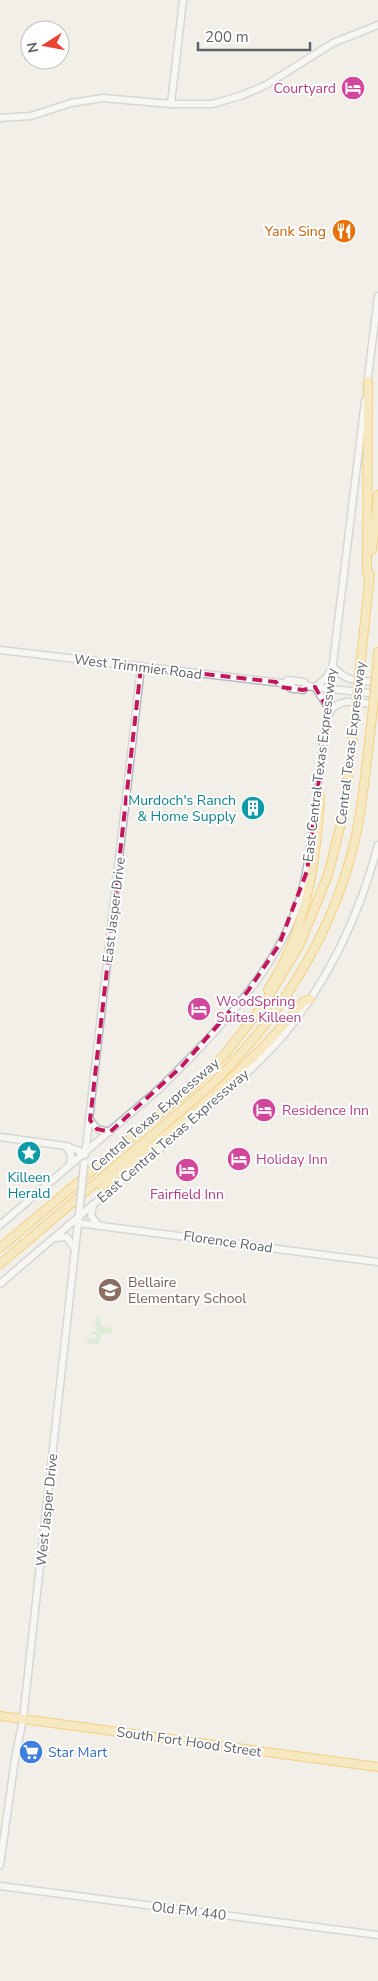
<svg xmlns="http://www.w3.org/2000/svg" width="378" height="1981" viewBox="0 0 378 1981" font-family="'Nunito Sans',sans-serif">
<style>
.green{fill:#c5e8c5}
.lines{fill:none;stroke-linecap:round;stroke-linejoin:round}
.secondary-casing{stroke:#b6babf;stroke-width:9}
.highway-casing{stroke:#f9ab00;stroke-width:10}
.secondary{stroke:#fff;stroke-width:6}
.highway{stroke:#fde293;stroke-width:8}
.secondary-bridge-casing{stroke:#b6babf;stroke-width:9;stroke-linecap:butt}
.highway-bridge-casing{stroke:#f9ab00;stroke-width:10;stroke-linecap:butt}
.secondary-bridge{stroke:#fff;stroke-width:6}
.highway-bridge{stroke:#fde293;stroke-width:8}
.marked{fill:none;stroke:#c2185b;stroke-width:4;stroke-dasharray:10 6;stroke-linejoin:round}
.labels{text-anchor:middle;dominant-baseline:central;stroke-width:4;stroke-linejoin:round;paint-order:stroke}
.hotel-label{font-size:14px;fill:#b23c85;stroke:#fff;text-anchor:start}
.food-label{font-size:14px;fill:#c56008;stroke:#fff;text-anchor:end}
.street-label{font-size:14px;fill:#5f6368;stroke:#fff}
.culture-label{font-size:14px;fill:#0d838f;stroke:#fff;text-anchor:end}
.education-label{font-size:14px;fill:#785e54;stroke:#fff;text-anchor:start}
.shop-label{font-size:14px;fill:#366cbe;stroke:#fff;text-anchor:start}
</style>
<rect width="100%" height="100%" fill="#f1efe8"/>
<path class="green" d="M97 1317 101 1319V1326L112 1328V1334H102L98 1344H88L86 1341 89 1339 96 1338V1335L90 1333 96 1331 95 1325Z"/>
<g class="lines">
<g class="secondary-casing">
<g id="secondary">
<path d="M171 104 183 0"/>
<path d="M0 118 31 116 71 103 103 98 171 104H212L243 95 266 85 333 43 378 25"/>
<path d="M367 385 378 296"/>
<path d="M0 650 291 684 293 689"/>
<path d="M287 680 304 682 307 686 315 687 378 694"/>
<path d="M315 687 326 678 333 666C346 683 358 680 378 682"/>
<path d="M315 687 328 707"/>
<path d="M290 688 303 690 307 686"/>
<path d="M329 714C337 695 363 703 378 705"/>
<path d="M317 795 365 400"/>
<path d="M90 1120 97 1129 110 1132"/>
<path d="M0 1137 66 1146 85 1153"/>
<path d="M66 1146 71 1155 70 1165"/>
<path d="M85 1155 141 667"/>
<path d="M93 1205 91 1216 98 1225"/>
<path d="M78 1223 378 1262"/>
<path d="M0 1225 159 1089C213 1036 279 969 301 895 309 865 312 835 316 805"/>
<path d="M55 1238 67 1237 75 1250"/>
<path d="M0 1284C57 1234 116 1186 174 1137 211 1105 249 1074 282 1037 328 982 360 914 378 845"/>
<path d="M0 1865 15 1759 23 1719 80 1205"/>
<path d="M0 1886 378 1935"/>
</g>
</g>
<g class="highway-casing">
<g id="highway">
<path d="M368 381 367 571 369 578"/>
<path d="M372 550 378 495"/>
<path d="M361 658 370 574"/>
<path d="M377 667 378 652"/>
<path d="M268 990C306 932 316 864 320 797L318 791"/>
<path d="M102 1186C175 1128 244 1075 303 1002L310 999"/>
<path d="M0 1248 194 1085 225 1054 262 1007 299 946 328 875 344 811 355 719"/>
<path d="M0 1264 209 1087C280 1018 335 932 356 835 364 796 367 757 372 718"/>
<path d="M0 1716 378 1767"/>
</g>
</g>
<use href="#secondary" class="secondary"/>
<use href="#highway" class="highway"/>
<g class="secondary-bridge-casing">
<path id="secondary-bridge" d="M80 1205 84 1164"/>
</g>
<g class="highway-bridge-casing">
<g id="highway-bridge">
<path d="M372 718 377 667"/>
<path d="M355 719 361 658"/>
</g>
</g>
<use href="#secondary-bridge" class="secondary-bridge"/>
<use href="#highway-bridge" class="highway-bridge"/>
</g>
<path d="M0 0H378V1981H0ZM141 667 276 682 280 687 303 690 315 687 328 710 307 871 279 945 248 991 182 1066 110 1132 97 1129 90 1120Z" fill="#f1efe8" fill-opacity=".55" fill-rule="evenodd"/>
<path class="marked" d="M141 667 276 682 280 687 303 690 315 687 328 710 307 871 279 945 248 991 182 1066 110 1132 97 1129 90 1120Z"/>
<defs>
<g id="hotel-disc" transform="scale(1.25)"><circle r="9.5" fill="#d1479c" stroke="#fff"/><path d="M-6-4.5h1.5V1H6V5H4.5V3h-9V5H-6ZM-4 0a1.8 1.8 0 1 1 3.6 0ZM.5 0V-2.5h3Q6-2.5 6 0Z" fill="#fff"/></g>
<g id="restaurant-disc" transform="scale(1.25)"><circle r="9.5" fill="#e8710a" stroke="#fff"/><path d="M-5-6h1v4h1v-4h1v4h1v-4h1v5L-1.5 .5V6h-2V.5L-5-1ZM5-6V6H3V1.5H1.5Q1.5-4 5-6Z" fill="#fff"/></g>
<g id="building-disc" transform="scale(1.25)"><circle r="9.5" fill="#0f9aa8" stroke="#fff"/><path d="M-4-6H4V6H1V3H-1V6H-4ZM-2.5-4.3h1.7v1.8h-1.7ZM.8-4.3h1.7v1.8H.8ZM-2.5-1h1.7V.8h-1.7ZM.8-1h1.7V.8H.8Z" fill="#fff"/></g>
<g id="sight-disc" transform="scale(1.25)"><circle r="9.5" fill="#0f9aa8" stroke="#fff"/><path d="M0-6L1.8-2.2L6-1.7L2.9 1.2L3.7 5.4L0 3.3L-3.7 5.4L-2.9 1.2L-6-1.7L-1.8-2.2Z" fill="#fff"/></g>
<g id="school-disc" transform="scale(1.25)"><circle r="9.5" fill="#8d6e63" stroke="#fff"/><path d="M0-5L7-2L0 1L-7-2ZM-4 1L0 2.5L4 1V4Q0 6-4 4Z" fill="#fff"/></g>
<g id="supermarket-disc" transform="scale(1.25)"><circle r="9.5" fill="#3f7fe0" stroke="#fff"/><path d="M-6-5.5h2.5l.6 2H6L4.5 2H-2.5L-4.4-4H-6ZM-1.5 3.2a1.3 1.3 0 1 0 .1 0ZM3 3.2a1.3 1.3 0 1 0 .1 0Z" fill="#fff"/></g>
</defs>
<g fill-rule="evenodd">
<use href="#hotel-disc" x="353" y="88"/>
<use href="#restaurant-disc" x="344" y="231"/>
<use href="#building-disc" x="253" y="808"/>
<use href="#hotel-disc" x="199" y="1009"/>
<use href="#hotel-disc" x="264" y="1110"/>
<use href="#sight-disc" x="29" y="1153"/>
<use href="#hotel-disc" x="239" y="1159"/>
<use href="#hotel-disc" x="187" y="1170"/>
<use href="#school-disc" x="110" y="1290"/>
<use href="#supermarket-disc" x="31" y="1752"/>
</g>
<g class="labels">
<g class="hotel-label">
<text x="336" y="88" text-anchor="end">Courtyard</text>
<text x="216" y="1001">WoodSpring<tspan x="216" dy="16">Suites Killeen</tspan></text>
<text x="282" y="1110">Residence Inn</text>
<text x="256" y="1159">Holiday Inn</text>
<text x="187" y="1194" text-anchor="middle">Fairfield Inn</text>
</g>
<g class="food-label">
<text x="326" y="231">Yank Sing</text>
</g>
<g class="street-label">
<text transform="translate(138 667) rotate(7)">West Trimmier Road</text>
<text transform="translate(351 743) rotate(-83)">Central Texas Expressway</text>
<text transform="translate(320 765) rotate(-83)">East Central Texas Expressway</text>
<text transform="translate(114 910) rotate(-83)">East Jasper Drive</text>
<text transform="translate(155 1115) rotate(-41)">Central Texas Expressway</text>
<text transform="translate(173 1136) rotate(-41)">East Central Texas Expressway</text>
<text transform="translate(228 1242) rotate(8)">Florence Road</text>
<text transform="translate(47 1510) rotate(-84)">West Jasper Drive</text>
<text transform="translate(189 1742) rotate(8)">South Fort Hood Street</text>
<text transform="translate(189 1911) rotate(7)">Old FM 440</text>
</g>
<g class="culture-label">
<text x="236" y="800">Murdoch's Ranch<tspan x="236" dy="16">&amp; Home Supply</tspan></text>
<text x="29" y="1177" text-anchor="middle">Killeen<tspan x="29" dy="16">Herald</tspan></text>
</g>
<g class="education-label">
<text x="128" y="1282">Bellaire<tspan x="128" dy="16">Elementary School</tspan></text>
</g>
<g class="shop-label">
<text x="48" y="1752">Star Mart</text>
</g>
</g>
<g transform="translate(45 45) rotate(259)"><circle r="24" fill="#ffffff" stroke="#bfc1c3"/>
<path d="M0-4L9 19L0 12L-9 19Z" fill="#ea4335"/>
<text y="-8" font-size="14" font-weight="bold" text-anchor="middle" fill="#5f6368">N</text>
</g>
<path d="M198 42v8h112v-8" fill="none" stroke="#5f6368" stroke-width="2.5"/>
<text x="205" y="42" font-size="15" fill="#5f6368" stroke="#ffffff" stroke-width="4" paint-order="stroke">200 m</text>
</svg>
